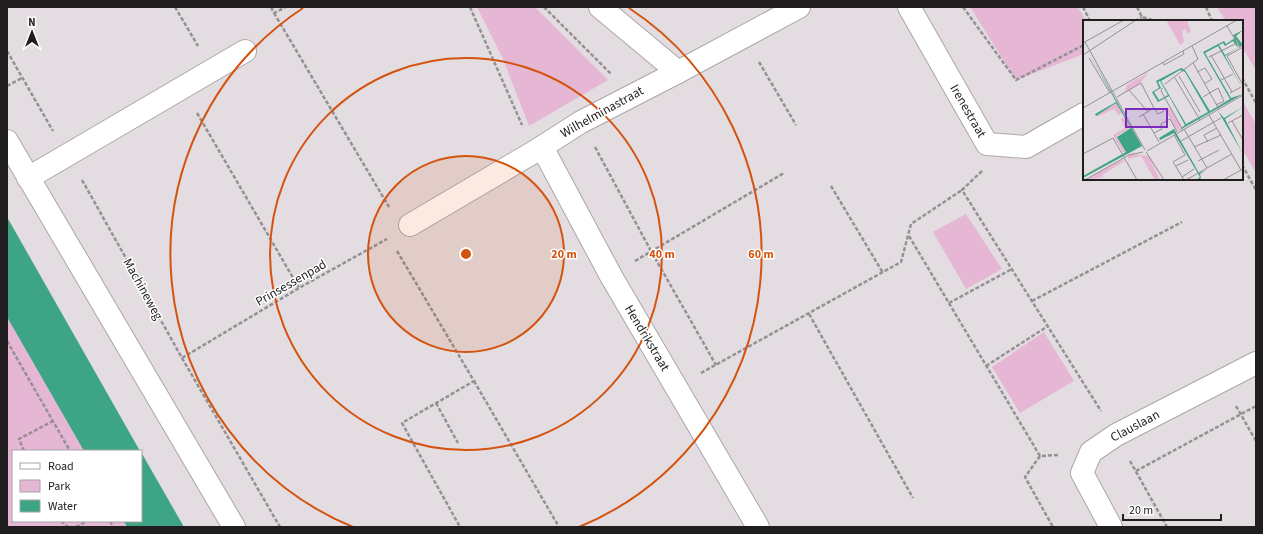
<svg xmlns="http://www.w3.org/2000/svg" width="1263" height="534" viewBox="0 0 1263 534" font-family="'Source Sans 3',sans-serif">
<style>
.green{fill:#e6b7d4}
.water{fill:#3ea486}
.lines{fill:none;stroke-linecap:round;stroke-linejoin:round}
.minor-casing{stroke:#aca6a9;stroke-width:24}
.path{stroke:#959093;stroke-width:2.5;stroke-dasharray:4 2;stroke-linecap:butt}
.minor{stroke:#fff;stroke-width:22}
.ring{fill:none;stroke:#d4530e;stroke-width:2}
.labels{text-anchor:middle;dominant-baseline:central;stroke-width:3;stroke-linejoin:round;paint-order:stroke}
.street-label{font-size:13px;fill:#1f1d1e;stroke:#fff}
.inset-road{fill:none;stroke:#959093;stroke-width:1}
.view{fill:#7b2cbf;fill-opacity:0.15;stroke:#7b2cbf;stroke-width:2}
.inset-edge{fill:none;stroke:#1f1d1e;stroke-width:2}
.centre{fill:#d4530e;stroke:#fff;stroke-width:2}
.ring-label{font-size:12px;text-anchor:middle;font-weight:bold;fill:#d4530e;stroke:#fff;stroke-width:3;stroke-linejoin:round;paint-order:stroke}
</style>
<rect width="100%" height="100%" fill="#e3dde1"/>
<g class="green">
<path d="M477 7H535L608 80 529 126 503 59Z"/>
<path d="M970 7H1078L1086 21H1084V54L1016 80Z"/>
<path d="M1224 7H1256V70L1242 47V21H1226L1218 9Z"/>
<path d="M1242 100 1256 124V173L1242 149Z"/>
<path d="M966 214 1002 269 966 289 933 232Z"/>
<path d="M7 317 84 451H13V521H124L127 527H7Z"/>
<path d="M1044 332 1074 381 1020 413 992 367Z"/>
</g>
<g class="water">
<path d="M7 217 140 451H84L7 317Z"/>
<path d="M141 452 184 527H127L124 521H141Z"/>
</g>
<g class="lines">
<g class="minor-casing">
<g id="minor">
<path d="M600 7 678 72"/>
<path d="M909 7 987 144 1026 147 1084 114"/>
<path d="M7 141 234 527"/>
<path d="M542 147 611 276 758 527"/>
<path d="M28 178 245 51"/>
<path d="M410 225 534 152 581 122 678 72 799 7"/>
<path d="M1111 527 1082 473 1091 452 1116 435 1256 363"/>
</g>
</g>
<g class="path">
<path d="M175 7 198 46"/>
<path d="M271 7 274 13 286 7"/>
<path d="M470 7 522 125"/>
<path d="M544 7 611 74"/>
<path d="M963 7 1016 80 1084 45"/>
<path d="M1083 7 1090 21"/>
<path d="M1137 7 1142 17 1156 21"/>
<path d="M1206 7 1212 21"/>
<path d="M274 13 389 207"/>
<path d="M1135 21 1142 17"/>
<path d="M7 51 53 131"/>
<path d="M759 62 796 125"/>
<path d="M1242 78 1256 103"/>
<path d="M7 86 22 78"/>
<path d="M197 113 299 288"/>
<path d="M595 147 651 251 716 365"/>
<path d="M1242 165 1256 190"/>
<path d="M982 171 962 190 1101 411"/>
<path d="M82 180 182 358 280 527"/>
<path d="M831 186 883 273"/>
<path d="M909 236 1040 456 1059 455"/>
<path d="M397 251 474 381 402 423 460 527"/>
<path d="M635 261 784 173"/>
<path d="M1032 301 1182 222"/>
<path d="M949 303 1012 269"/>
<path d="M809 314 913 498"/>
<path d="M7 341 70 451"/>
<path d="M182 358 299 288 387 239"/>
<path d="M986 366 1048 326"/>
<path d="M701 373 901 262 911 224 962 190"/>
<path d="M474 381 559 527"/>
<path d="M436 403 458 443"/>
<path d="M1236 406 1256 441"/>
<path d="M24 451 19 439 53 421"/>
<path d="M1040 456 1025 477 1053 527"/>
<path d="M1130 461 1167 527"/>
<path d="M1136 471 1256 406"/>
<path d="M61 521 68 527"/>
<path d="M110 521 113 527"/>
<path d="M76 527 87 521"/>
</g>
<use href="#minor" class="minor"/>
</g>
<circle cx="466" cy="254" r="98" fill="#d4530e" fill-opacity=".12"/>
<g class="ring">
<circle cx="466" cy="254" r="98"/>
<circle cx="466" cy="254" r="196"/>
<path d="M353 527A295 295 0 0 1 303 8M629 8A295 295 0 0 1 579 527"/>
</g>
<g class="labels">
<g class="street-label">
<text transform="translate(968 111) rotate(60)">Irenestraat</text>
<text transform="translate(602 112) rotate(-29)">Wilhelminastraat</text>
<text transform="translate(291 283) rotate(-30)">Prinsessenpad</text>
<text transform="translate(143 289) rotate(61)">Machineweg</text>
<text transform="translate(647 338) rotate(59)">Hendrikstraat</text>
<text transform="translate(1135 426) rotate(-28)">Clauslaan</text>
</g>
</g>
<g transform="translate(1083 20)">
<rect width="160" height="160" fill="#e3dde1"/>
<path d="M83 0H104L108 12 105 14 102 9 99 11 101 22 97 25ZM66 52 57 63 42 72 44 65 55 58 57 60 56 58ZM33 83 39 93 35 95 31 89 14 97 13 95ZM87 88 98 107 94 110 99 109 95 111H94L82 90ZM41 97 47 108 34 116 43 131 40 133 30 115 42 108 38 99ZM52 132 50 134 65 136 68 138 80 160 66 137 77 160H72L58 136 46 139V145L45 135ZM38 140 39 141 40 140 42 141 19 155 20 157 3 160Z" fill="#e6b7d4"/>
<path d="M160 10 153 16 160 25 157 27 153 19 155 28 142 36 160 69 135 26 122 33 148 78 160 74 95 111 102 105 86 76 75 82 69 72 76 68 73 61 98 48 102 50 127 91 147 79 120 32 141 21 143 24 152 18 150 15ZM150 21 155 28 142 35 136 25 140 23 142 26ZM97 50 102 52 125 92 103 104 78 61ZM77 61 85 75 76 80 71 72 78 68 75 62ZM7 34 59 126 0 158V156L43 132 34 117 48 108 33 83 13 96 12 94 33 82ZM160 87 142 99 160 134 135 91 141 98ZM91 109 116 153 123 150 117 154 118 158 115 160H113L117 157 91 113 77 120 76 118Z" fill="#3ea486" fill-rule="evenodd"/>
<path class="inset-road" d="M144 6 157 28M2 22 62 130M0 23 41 0M160 27 144 36 160 65M0 35 53 0M128 35 149 72M126 37 154 23M6 38 27 73M80 42 81 45 90 40 101 34 100 31M110 43 136 89M114 52 122 48 129 59 121 64M96 56 117 92M92 58 117 100M138 60 150 54M82 64 115 39 109 26M79 68 78 71 100 110M46 70 65 92M147 73 158 67M34 77 58 63 71 88M120 77 135 68 141 81 133 85M0 88 154 0M71 88 75 94 81 91M60 94 76 122M126 95 158 150M56 97 71 88M149 101 160 120M145 103 160 95M101 109 124 148 103 160M71 113 79 109 78 104 87 99 94 112M91 115 102 135 90 142 101 160M98 121 138 98M125 122 121 115 134 108M111 127 138 115M64 131 160 75M63 132 81 160M0 134 30 118 54 160M115 141 136 130M93 146 105 140M124 148 149 134M99 157 111 149M2 160 46 135 60 132M140 160 160 149"/>
<path class="view" d="M43 89H84V107H43Z"/>
<rect width="160" height="160" class="inset-edge"/>
</g>
<circle cx="466" cy="254" r="6" class="centre"/>
<g class="ring-label">
<text x="564" y="258">20 m</text>
<text x="662" y="258">40 m</text>
<text x="761" y="258">60 m</text>
</g>
<rect width="1263" height="534" fill="none" stroke="#1f1d1e" stroke-width="16"/>
<rect x="12" y="450" width="130" height="72" fill="#ffffff" stroke="#a5a5a5"/>
<rect x="20" y="463" width="20" height="6" fill="#ffffff" stroke="#a5a5a5"/>
<text x="48" y="470" font-size="12" fill="#1f1d1e">Road</text>
<rect x="20" y="480" width="20" height="12" fill="#e6b7d4" stroke="#a5a5a5"/>
<text x="48" y="490" font-size="12" fill="#1f1d1e">Park</text>
<rect x="20" y="500" width="20" height="12" fill="#3ea486" stroke="#a5a5a5"/>
<text x="48" y="510" font-size="12" fill="#1f1d1e">Water</text>
<g transform="translate(32 32)" stroke="#ffffff" stroke-width="3" paint-order="stroke">
<path d="M0-3L7 15L0 10L-7 15Z" fill="#1f1d1e"/>
<text y="-6" font-size="11" font-weight="bold" text-anchor="middle" fill="#1f1d1e">N</text>
</g>
<path d="M1123 514v6h98v-6" fill="none" stroke="#1f1d1e" stroke-width="2"/>
<text x="1129" y="514" font-size="12" fill="#1f1d1e" stroke="#ffffff" stroke-width="3" paint-order="stroke">20 m</text>
</svg>
